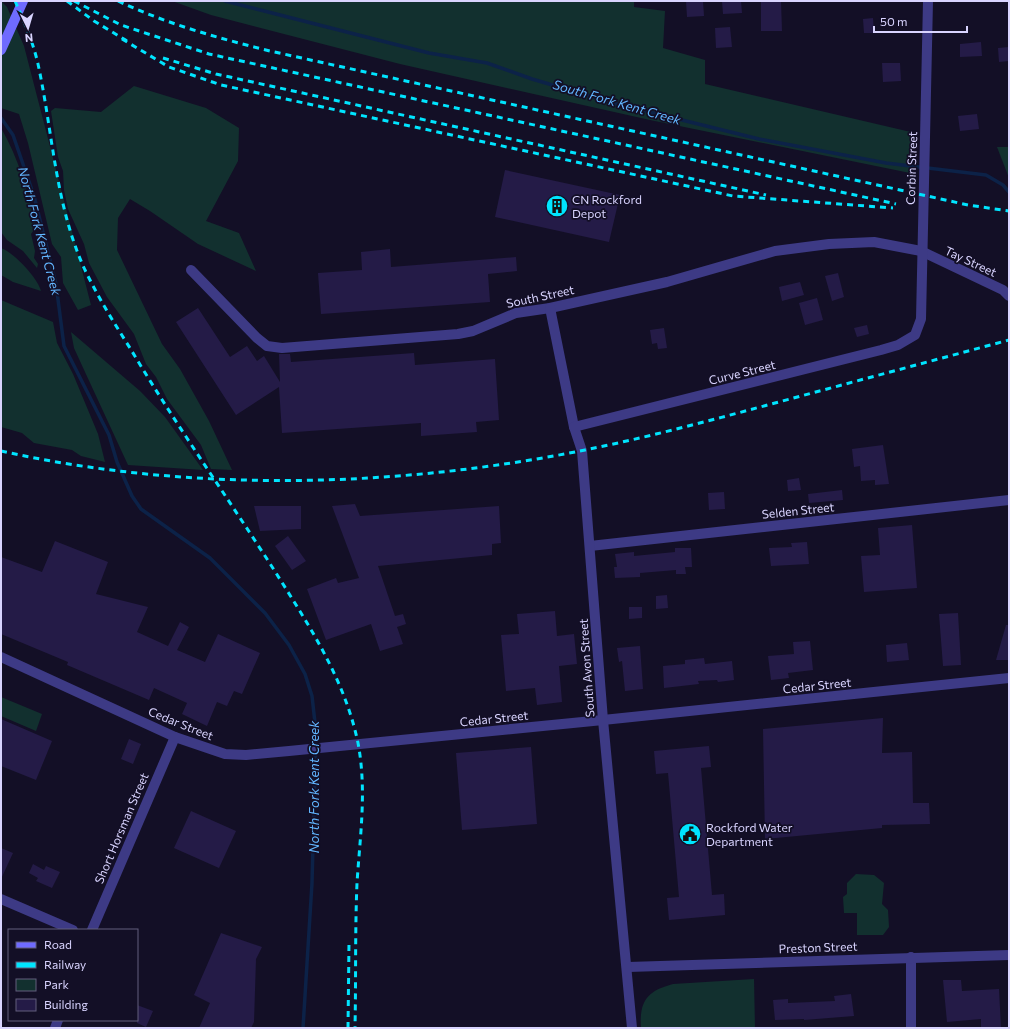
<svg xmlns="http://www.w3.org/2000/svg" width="1010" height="1029" viewBox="0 0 1010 1029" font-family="Commissioner,sans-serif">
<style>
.green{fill:#12302f}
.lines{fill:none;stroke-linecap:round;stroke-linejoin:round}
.stream{stroke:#0c2248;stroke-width:3.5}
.building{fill:#241b47}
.minor{stroke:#3d3a85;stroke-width:10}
.tertiary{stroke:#3d3a85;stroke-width:10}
.secondary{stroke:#6f6bff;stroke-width:10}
.rail{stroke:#00e5ff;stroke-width:3;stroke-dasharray:6 5;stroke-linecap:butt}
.labels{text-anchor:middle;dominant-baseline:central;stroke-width:3.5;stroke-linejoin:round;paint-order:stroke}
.street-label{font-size:12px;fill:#d9d4ff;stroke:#130f26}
.poi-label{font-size:12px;fill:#d9d4ff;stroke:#130f26;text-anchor:start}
.water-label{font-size:13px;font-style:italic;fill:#62b6ff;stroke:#130f26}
</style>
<rect width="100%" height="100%" fill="#130f26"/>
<g class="green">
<path d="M1 1 7 7 24 46 91 305 78 310 63 283 61 257 52 244 28 143 19 114 1 108Z"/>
<path d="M172 1H634V7L665 11 663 48 705 60V84L915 133V174L650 120 400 64 211 15Z"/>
<path d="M134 86 206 108 239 128 238 161 206 221 239 233 256 271 198 244 150 211 130 199 118 218 117 250 162 344 180 369 209 421 232 470 211 469 201 445 167 399 156 377 146 364 134 334 107 297 89 263 84 244 68 209 64 190 63 171 58 157 51 111 55 108 101 112Z"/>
<path d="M1 128C18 157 29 194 36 227L31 234 35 251 34 258 38 264 37 268 23 251 7 240 1 232Z"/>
<path d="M997 147H1009V178Z"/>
<path d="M1 248C14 253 37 277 41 291L13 282 1 275Z"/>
<path d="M1 300 53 322 57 343 73 374 98 434 105 462 81 456 72 450 34 443 22 433 1 427Z"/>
<path d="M71 332 140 391 165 417 203 470 128 465 85 372 74 348Z"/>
<path d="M1 697 42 714 36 731 1 716Z"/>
<path d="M856 874 874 875 884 883 882 904 888 910 889 927 883 935H857V913H844L843 897 847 894V883Z"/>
<path d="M754 979 755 1028H641C639 1001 647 991 673 984Z"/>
</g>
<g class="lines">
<g class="stream">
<path d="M225 1 429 53 487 63 532 79 617 104 759 139 886 163 986 175 1003 185 1009 192"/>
<path d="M1 118 13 135 34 196 56 284 64 346 109 435 117 462 132 496 141 509 210 558 265 613 289 645 305 674 312 696 316 732 312 883 303 1028"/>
</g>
</g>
<g class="building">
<path d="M686 1H703L704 16 687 17Z"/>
<path d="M722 1H741L742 13 723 14Z"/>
<path d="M761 1H781L782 31H761Z"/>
<path d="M873 18 874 33H864L863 19Z"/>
<path d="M730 27 732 47 716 48 715 28Z"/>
<path d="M981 42 982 56 960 57V44Z"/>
<path d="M1009 47V61L999 62 998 48Z"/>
<path d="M882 63H900L901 81 883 82Z"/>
<path d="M977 114 979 129 960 131 958 116Z"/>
<path d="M505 170 620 195 609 242 495 217Z"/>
<path d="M390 249 391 267 516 257 517 271 488 274 490 302 321 314 318 273 362 270 361 252Z"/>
<path d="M838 273 844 297 832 301 825 276Z"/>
<path d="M800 282 804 295 782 301 779 287Z"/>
<path d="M817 298 823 320 805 325 799 303Z"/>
<path d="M198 308 230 357 247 346 257 361 264 356 280 382 279 354H290L291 362 414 353 415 365 495 359 499 420 476 422 477 432 421 436V423L282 433 279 387 236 415 176 322Z"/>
<path d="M867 325 869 334 857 337 854 328Z"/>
<path d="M664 328 667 348 658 349 657 343 652 344 650 330Z"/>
<path d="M883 445 889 484 875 485V480L861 481 860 466 854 467 852 449Z"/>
<path d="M799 478 801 490 788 491 787 480Z"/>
<path d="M842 490 843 500 809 503 808 494Z"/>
<path d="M724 492 725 509 709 510 708 493Z"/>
<path d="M355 504 360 516 499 506 501 543 492 544V555L378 566 395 616 403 614 406 624 397 627 403 644 380 651 371 624 326 640 307 589 336 578 338 583 359 578 332 506Z"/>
<path d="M254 506H301V529L260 531Z"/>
<path d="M912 525 917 588 864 592 861 556 880 555 878 528Z"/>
<path d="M288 536 306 561 292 570 275 546Z"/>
<path d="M55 541 108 562 96 594 148 607 137 632 168 646 180 622 189 627 177 650 205 662 218 634 260 653 242 694 234 691 227 706 217 702 207 726 182 714 187 703 154 688 149 700 67 665 68 662 1 634V557L42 572Z"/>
<path d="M807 542 809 564 771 566 769 548 792 547 791 543Z"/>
<path d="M675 548H691L692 567H685L686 574H676V570L640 573V577L615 578 614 567H617L615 554 634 552V556L675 552Z"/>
<path d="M667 595 668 608 656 609V596Z"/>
<path d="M629 607H642V618L629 619Z"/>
<path d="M555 611 557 636 574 634 577 664 559 666 562 702 537 705 535 688 506 691 501 635 519 634 517 614Z"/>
<path d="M958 613 961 665 943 666 939 614Z"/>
<path d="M1006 625H1009V660H996Z"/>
<path d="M810 641 813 670 788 673 789 678 771 680 768 656 794 654 793 642Z"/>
<path d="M907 643 909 660 887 662 886 645Z"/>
<path d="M640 646 643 689 625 691 622 661 619 662 617 648Z"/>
<path d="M704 658 705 664 732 661 734 680 718 682 717 680 698 681 699 684 664 688 663 666 685 664V660Z"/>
<path d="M883 718 882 753 912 752 913 803H929L930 824 882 825V828L765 839 763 729Z"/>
<path d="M1 719 52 741 36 780 1 766Z"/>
<path d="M129 739 141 744 133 764 121 759Z"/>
<path d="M709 746 711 767 701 768 712 895 724 894 725 915 669 920 667 898 679 897 668 773 656 774 654 751Z"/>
<path d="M531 747 537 824 462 830 456 753Z"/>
<path d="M191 811 236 831 219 868 174 848Z"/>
<path d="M1 848 13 853 1 879Z"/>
<path d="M33 864 44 870 46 866 60 872 52 888 36 881 38 878 29 873Z"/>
<path d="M221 933 262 947 256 959 254 1022 251 1028H199L210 1003 194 995Z"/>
<path d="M943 980H961L962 991 999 989 1001 1028H981V1019L947 1022Z"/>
<path d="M851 994 854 1016 804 1020V1019L775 1020 773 1000 788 999V1003L835 1001 834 996Z"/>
<path d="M137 1005 153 1011 146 1027 137 1023Z"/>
</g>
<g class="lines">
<g class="minor">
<path d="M191 270 257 338 267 346 282 348 458 334 473 331 516 313 550 308 667 282 775 251 829 244 874 242 921 251 1003 290 1009 296"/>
<path d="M550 308 574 427"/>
<path d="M590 546 1009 500"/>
<path d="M603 720 1009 678"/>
<path d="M1 899 73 930"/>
<path d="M92 930 175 737"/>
<path d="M55 1028 58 1020"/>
<path d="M911 1028V957"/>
</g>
<g class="tertiary">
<path d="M1 657 175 737 225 754 246 755 289 751 603 720"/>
<path d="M628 967 1009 955"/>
<path d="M632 1028 603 720 582 451 574 427 881 350 898 345 915 335 921 319 928 1"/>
</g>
<path class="secondary" d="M1 50 23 1"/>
<g class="rail">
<path d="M15 1C24 21 33 42 38 64 53 133 55 205 85 270 98 297 114 323 130 348 176 425 228 498 276 573 310 627 345 680 358 743 367 790 360 836 357 883 355 931 356 980 355 1028"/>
<path d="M67 1 94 21 127 41"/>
<path d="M74 1 121 25 209 54 896 204"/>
<path d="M118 1C167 24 218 38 270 51L968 205 1009 211"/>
<path d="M122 39 169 67 221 85 733 196 893 208"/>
<path d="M163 58 216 74 766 195"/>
<path d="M1 451C190 493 396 488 585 450 649 437 712 420 775 403 853 382 931 361 1009 340"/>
<path d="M348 1028 349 943"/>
</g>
</g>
<defs>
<g id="building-disc" transform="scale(1.15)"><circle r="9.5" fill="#00e5ff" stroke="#130f26"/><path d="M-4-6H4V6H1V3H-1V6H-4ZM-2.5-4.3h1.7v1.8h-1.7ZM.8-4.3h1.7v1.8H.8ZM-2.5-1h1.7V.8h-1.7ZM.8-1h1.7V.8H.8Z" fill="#111"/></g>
<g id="civic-disc" transform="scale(1.15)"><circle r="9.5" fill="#00e5ff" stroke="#130f26"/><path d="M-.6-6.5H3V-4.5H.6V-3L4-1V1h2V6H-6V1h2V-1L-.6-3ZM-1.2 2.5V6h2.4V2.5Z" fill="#111"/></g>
</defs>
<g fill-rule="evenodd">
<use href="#building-disc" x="557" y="206"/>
<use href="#civic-disc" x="690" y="834"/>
</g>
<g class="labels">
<g class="street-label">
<text transform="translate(911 168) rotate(-88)">Corbin Street</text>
<text transform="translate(971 261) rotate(25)">Tay Street</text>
<text transform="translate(540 296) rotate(-12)">South Street</text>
<text transform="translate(742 372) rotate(-14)">Curve Street</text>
<text transform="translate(798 510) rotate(-6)">Selden Street</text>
<text transform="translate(586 668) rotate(-94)">South Avon Street</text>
<text transform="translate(817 685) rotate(-6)">Cedar Street</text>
<text transform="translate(494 718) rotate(-6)">Cedar Street</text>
<text transform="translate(181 723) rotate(22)">Cedar Street</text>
<text transform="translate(121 828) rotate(-67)">Short Horsman Street</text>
<text transform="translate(818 947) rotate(-2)">Preston Street</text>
</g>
<g class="poi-label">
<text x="572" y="199">CN Rockford<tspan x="572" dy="14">Depot</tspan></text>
<text x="706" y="827">Rockford Water<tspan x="706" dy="14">Department</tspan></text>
</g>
<g class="water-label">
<text transform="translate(617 102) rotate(16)">South Fork Kent Creek</text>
<text transform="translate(40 231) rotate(75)">North Fork Kent Creek</text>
<text transform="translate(314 787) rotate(-90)">North Fork Kent Creek</text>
</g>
</g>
<rect width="1010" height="1029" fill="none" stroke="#d9d4ff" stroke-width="4"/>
<rect x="8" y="929" width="130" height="92" fill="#130f26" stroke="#625e7d"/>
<rect x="16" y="942" width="20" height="6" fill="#6f6bff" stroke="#625e7d"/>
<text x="44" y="949" font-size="12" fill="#d9d4ff">Road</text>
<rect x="16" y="962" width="20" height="6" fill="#00e5ff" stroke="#625e7d"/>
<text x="44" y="969" font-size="12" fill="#d9d4ff">Railway</text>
<rect x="16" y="979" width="20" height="12" fill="#12302f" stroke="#625e7d"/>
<text x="44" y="989" font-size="12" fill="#d9d4ff">Park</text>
<rect x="16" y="999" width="20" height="12" fill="#241b47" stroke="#625e7d"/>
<text x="44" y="1009" font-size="12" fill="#d9d4ff">Building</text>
<g transform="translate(28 28) rotate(175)" stroke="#130f26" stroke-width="3" paint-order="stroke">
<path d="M0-3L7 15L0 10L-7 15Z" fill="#d9d4ff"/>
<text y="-6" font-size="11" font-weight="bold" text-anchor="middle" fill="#d9d4ff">N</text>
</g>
<path d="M874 26v6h93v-6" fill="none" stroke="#d9d4ff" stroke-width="2"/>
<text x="880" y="26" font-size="12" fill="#d9d4ff" stroke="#130f26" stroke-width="3" paint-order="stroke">50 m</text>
</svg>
